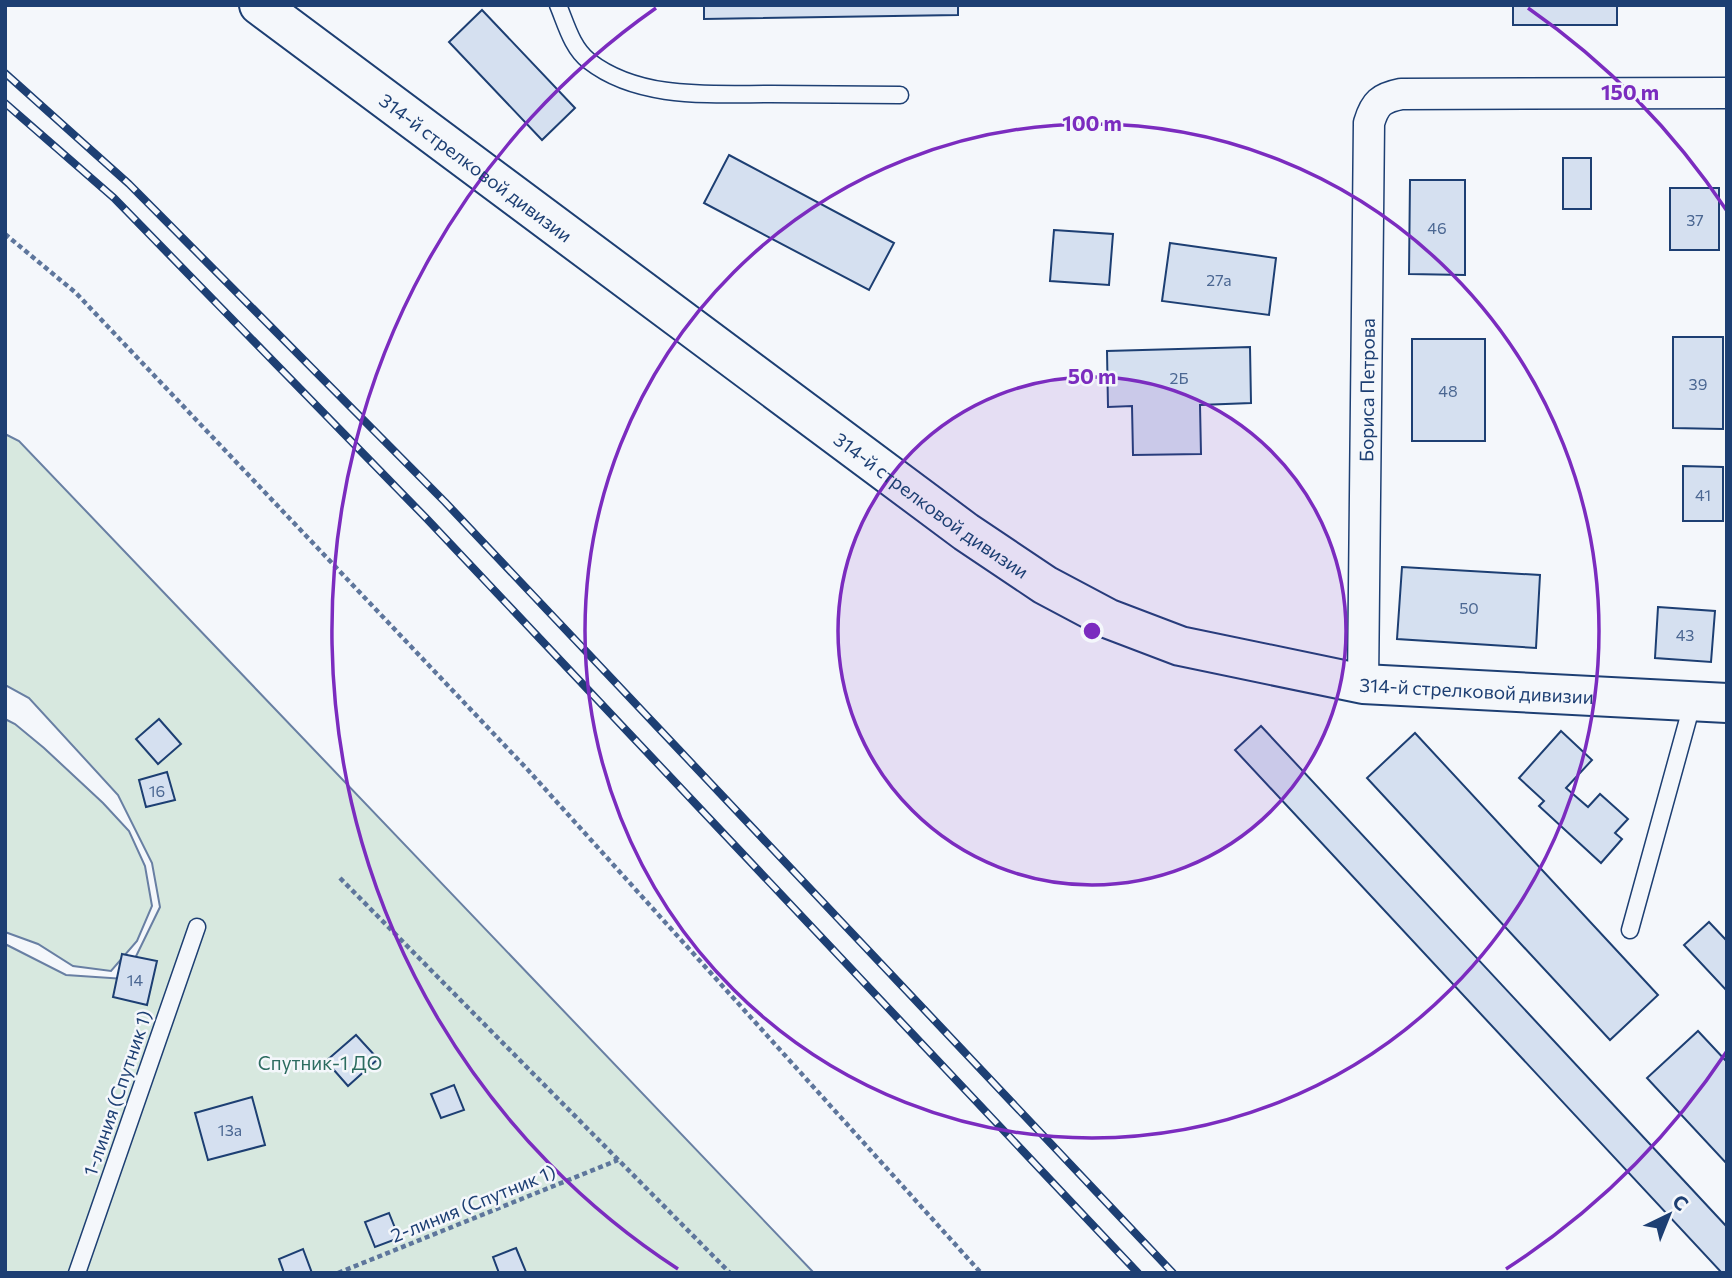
<svg xmlns="http://www.w3.org/2000/svg" width="1732" height="1278" viewBox="0 0 1732 1278" font-family="Commissioner,sans-serif">
<style>
.green{fill:#d7e8df;stroke:#687fa3;stroke-width:2}
.building{fill:#d5e0f0;stroke:#1d3f73;stroke-width:2}
.lines{fill:none;stroke-linecap:round;stroke-linejoin:round}
.lane-casing{stroke:#1d3f73;stroke-width:19}
.street-casing{stroke:#1d3f73;stroke-width:33}
.secondary-casing{stroke:#1d3f73;stroke-width:42}
.path{stroke:#5e769c;stroke-width:4.5;stroke-dasharray:5 3.5;stroke-linecap:butt}
.lane{stroke:#f4f7fb;stroke-width:16}
.street{stroke:#f4f7fb;stroke-width:30}
.secondary{stroke:#f4f7fb;stroke-width:38}
.rail-casing{stroke:#1d3f73;stroke-width:8}
.rail{stroke:#f4f7fb;stroke-width:5;stroke-dasharray:16;stroke-linecap:butt}
.ring{fill:none;stroke:#7b2cbf;stroke-width:3.5}
.labels{text-anchor:middle;dominant-baseline:central;stroke-width:5;stroke-linejoin:round;paint-order:stroke}
.number-label{font-size:16px;fill:#4b6792}
.street-label{font-size:19px;fill:#1d3f73;stroke:#f4f7fb}
.park-label{font-size:19px;fill:#2c6c60;stroke:#f4f7fb}
.centre{fill:#7b2cbf;stroke:#f4f7fb;stroke-width:3.5}
.ring-label{font-size:21px;text-anchor:middle;font-weight:bold;fill:#7b2cbf;stroke:#f4f7fb;stroke-width:5;stroke-linejoin:round;paint-order:stroke}
</style>
<rect width="100%" height="100%" fill="#f4f7fb"/>
<g class="green">
<path d="M5 434 19 441 814 1273H5V944L66 975 125 979 160 907 152 863 118 795 29 698 5 685Z"/>
<path d="M5 719 15 724 44 748 103 803 129 831 145 866 152 906 137 941 111 971 73 966 38 944 5 932Z"/>
</g>
<g class="building">
<path d="M704 5H958V15L704 19Z"/>
<rect x="1513" y="5" width="104" height="20"/>
<path d="M482 10 575 108 542 140 449 42Z"/>
<path d="M729 155 894 243 869 290 704 203Z"/>
<rect x="1563" y="158" width="28" height="51"/>
<path d="M1410 180H1465V275L1409 274Z"/>
<rect x="1670" y="188" width="49" height="62"/>
<path d="M1054 230 1113 234 1109 285 1050 281Z"/>
<path d="M1170 243 1276 258 1269 315 1162 301Z"/>
<path d="M1673 337H1723V429L1673 428Z"/>
<rect x="1412" y="339" width="73" height="102"/>
<path d="M1250 347 1251 403 1200 405 1201 454 1133 455 1132 406 1108 407 1107 351Z"/>
<path d="M1683 466 1723 467V521H1683Z"/>
<path d="M1402 567 1540 575 1536 648 1397 639Z"/>
<path d="M1658 607 1715 611 1711 662 1655 658Z"/>
<path d="M159 719 181 744 158 764 136 739Z"/>
<path d="M1261 726 1727 1227V1273H1722L1235 750Z"/>
<path d="M1561 731 1592 760 1566 788 1588 807 1600 794 1628 819 1615 833 1622 839 1601 863 1539 806 1544 801 1519 778Z"/>
<path d="M1415 733 1658 995 1610 1040 1367 778Z"/>
<path d="M167 772 175 800 146 807 139 780Z"/>
<path d="M1709 922 1727 941V991L1684 945Z"/>
<path d="M122 954 157 961 147 1005 113 997Z"/>
<path d="M1698 1031 1727 1062V1164L1647 1078Z"/>
<path d="M356 1035 378 1059 348 1086 326 1061Z"/>
<path d="M454 1085 464 1110 441 1118 431 1094Z"/>
<path d="M252 1097 265 1145 208 1160 195 1113Z"/>
<path d="M389 1213 399 1238 375 1247 365 1222Z"/>
<path d="M516 1248 526 1272 499 1273 493 1257Z"/>
<path d="M303 1249 312 1273H284L279 1259Z"/>
</g>
<g class="lines">
<g class="lane-casing">
<g id="lane">
<path d="M558 5C566 24 572 48 589 61 639 100 711 94 771 94 814 94 857 95 900 95"/>
<path d="M1630 930 1693 701"/>
<path d="M77 1273 197 927"/>
</g>
</g>
<g class="street-casing">
<g id="street">
<path id="s1" d="M1363 684 1369 123C1375 103 1381 98 1401 94L1727 93"/>
</g>
</g>
<g class="secondary-casing">
<g id="secondary">
<path id="s2" d="M259 5 966 532 1045 585 1109 619 1180 646 1363 684 1727 703"/>
</g>
</g>
<g class="path">
<path d="M5 234 76 293 528 770 981 1273"/>
<path d="M340 878 730 1273"/>
<path d="M338 1273 618 1160"/>
</g>
<use href="#lane" class="lane"/>
<use href="#street" class="street"/>
<use href="#secondary" class="secondary"/>
<g class="rail-casing">
<g id="rail">
<path d="M5 73 129 184 445 502 1173 1273"/>
<path d="M5 103 114 198 427 519 1138 1273"/>
</g>
</g>
<use href="#rail" class="rail"/>
</g>
<circle cx="1092" cy="631" r="254" fill="#7b2cbf" fill-opacity=".12"/>
<g class="ring">
<circle cx="1092" cy="631" r="254"/>
<circle cx="1092" cy="631" r="507"/>
<path d="M1727 1051A761 761 0 0 1 1506 1269M678 1269A761 761 0 0 1 656 8M1528 8A761 761 0 0 1 1727 211"/>
</g>
<g class="labels">
<g class="number-label">
<text x="1695" y="219">37</text>
<text x="1437" y="227">46</text>
<text x="1219" y="279">27а</text>
<text x="1179" y="377">2Б</text>
<text x="1698" y="383">39</text>
<text x="1448" y="390">48</text>
<text x="1703" y="494">41</text>
<text x="1469" y="607">50</text>
<text x="1685" y="634">43</text>
<text x="157" y="790">16</text>
<text x="135" y="979">14</text>
<text x="230" y="1129">13а</text>
</g>
<g class="street-label">
<text stroke="none"><textPath href="#s2" startOffset="271">314-й стрелковой дивизии</textPath></text>
<text stroke="none"><textPath href="#s1" startOffset="294">Бориса Петрова</textPath></text>
<text stroke="none"><textPath href="#s2" startOffset="838">314-й стрелковой дивизии</textPath></text>
<text stroke="none"><textPath href="#s2" startOffset="1426">314-й стрелковой дивизии</textPath></text>
<text transform="translate(117 1093) rotate(-71)">1-линия (Спутник 1)</text>
<text transform="translate(473 1203) rotate(-22)">2-линия (Спутник 1)</text>
</g>
<g class="park-label">
<text x="320" y="1062">Спутник-1 ДО</text>
</g>
</g>
<circle cx="1092" cy="631" r="10" class="centre"/>
<g class="ring-label">
<text x="1630" y="100">150 m</text>
<text x="1092" y="131">100 m</text>
<text x="1092" y="384">50 m</text>
</g>
<rect width="1732" height="1278" fill="none" stroke="#1d3f73" stroke-width="14"/>
<g transform="translate(1669 1215) rotate(43)" stroke="#f4f7fb" stroke-width="5" paint-order="stroke">
<path d="M0-5L12 26L0 18L-12 26Z" fill="#1d3f73"/>
<text y="-10" font-size="19" font-weight="bold" text-anchor="middle" fill="#1d3f73">С</text>
</g>
</svg>
